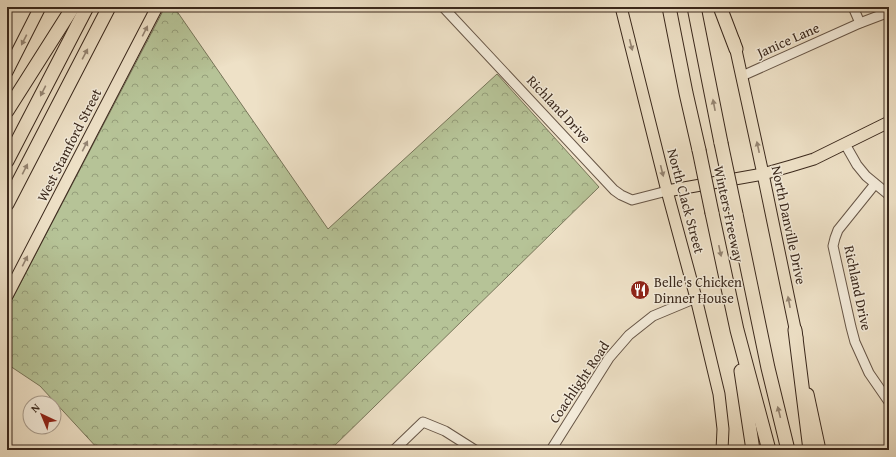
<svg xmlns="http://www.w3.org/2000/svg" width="896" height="457" viewBox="0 0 896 457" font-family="'Gentium Book Plus',serif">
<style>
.forest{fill:url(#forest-crowns);stroke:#78765a}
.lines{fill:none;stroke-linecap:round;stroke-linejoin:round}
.minor-casing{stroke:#675647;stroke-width:11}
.major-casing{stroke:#3a281c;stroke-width:13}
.highway-casing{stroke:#3a281c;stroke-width:15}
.minor{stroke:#f4ecdb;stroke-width:9}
.major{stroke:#eee1c7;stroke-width:11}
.highway{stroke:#eee1c7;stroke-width:13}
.highway-bridge-casing{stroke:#3a281c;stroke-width:15;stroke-linecap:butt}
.highway-bridge{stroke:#eee1c7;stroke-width:13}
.oneway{fill:#948472}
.labels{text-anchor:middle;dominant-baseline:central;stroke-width:3;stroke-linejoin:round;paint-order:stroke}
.street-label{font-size:14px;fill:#3a281c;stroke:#f4ecdb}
.poi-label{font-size:14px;fill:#3a281c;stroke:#f4ecdb;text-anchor:start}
</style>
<defs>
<pattern id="forest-crowns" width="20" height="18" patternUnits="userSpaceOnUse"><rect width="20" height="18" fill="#b6c397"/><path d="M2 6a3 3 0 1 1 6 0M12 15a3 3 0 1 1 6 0" fill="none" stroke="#959e7a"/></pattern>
</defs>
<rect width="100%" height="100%" fill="#eee1c7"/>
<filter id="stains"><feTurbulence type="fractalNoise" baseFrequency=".005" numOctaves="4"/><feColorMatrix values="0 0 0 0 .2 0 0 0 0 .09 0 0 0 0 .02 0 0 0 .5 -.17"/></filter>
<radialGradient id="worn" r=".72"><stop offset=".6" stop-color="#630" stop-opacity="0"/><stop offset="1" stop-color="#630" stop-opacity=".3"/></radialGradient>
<path class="forest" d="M165 7H174L328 229 497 74 599 187 330 450H99L40 386 7 364V309Z"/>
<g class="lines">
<g class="minor-casing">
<g id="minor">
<path d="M443 7 614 190 621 195 632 200 667 191"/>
<path d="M853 7 860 23"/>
<path d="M742 76 860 23 889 12"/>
<path d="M845 144 857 165 866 176 889 195"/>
<path d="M875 184 838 230 835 238 833 246 851 327 855 342 869 373 889 402"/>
<path d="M394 450 423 422 445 431 475 450"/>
<path d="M551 450 609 358 629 335 653 316 696 298"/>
</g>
</g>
<g class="major-casing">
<g id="major">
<path d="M621 7 667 191 696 298 719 394 723 429 722 450"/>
<path d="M734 41 763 174 797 338"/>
<path d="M7 72 40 7"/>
<path d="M667 191 763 174 791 166 814 159 889 122"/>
<path d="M7 296 157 7"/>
<path d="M808 394 820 450"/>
</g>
</g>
<g class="highway-casing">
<g id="highway">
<path d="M669 7 686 93 699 150"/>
<path d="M694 7 721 143"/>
<path d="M720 7 736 49"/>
<path d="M7 111 73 7"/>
<path d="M7 161 87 7"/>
<path d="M7 204 109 7"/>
<path d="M712 213 737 330 769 450"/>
<path d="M736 214 768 368 788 450"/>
<path d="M795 330 810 450"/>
<path d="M741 371 753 450"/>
</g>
</g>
<use href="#minor" class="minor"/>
<use href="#major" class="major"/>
<use href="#highway" class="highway"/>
<g class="highway-bridge-casing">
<g id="highway-bridge">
<path d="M721 143 736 214"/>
<path d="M699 150 712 213"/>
</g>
</g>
<use href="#highway-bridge" class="highway-bridge"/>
</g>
<defs><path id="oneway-solid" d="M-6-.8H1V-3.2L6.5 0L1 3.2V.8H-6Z"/></defs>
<g class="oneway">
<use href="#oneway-solid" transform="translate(145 31) rotate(-63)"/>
<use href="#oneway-solid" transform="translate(24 40) rotate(117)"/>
<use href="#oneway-solid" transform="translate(631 45) rotate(76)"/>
<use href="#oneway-solid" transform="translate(85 54) rotate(-62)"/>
<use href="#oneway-solid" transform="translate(43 91) rotate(117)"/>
<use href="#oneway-solid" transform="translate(714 105) rotate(-101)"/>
<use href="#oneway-solid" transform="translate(85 146) rotate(-63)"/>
<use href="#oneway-solid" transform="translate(758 147) rotate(-102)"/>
<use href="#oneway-solid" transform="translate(25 169) rotate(-63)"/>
<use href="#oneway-solid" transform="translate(662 171) rotate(76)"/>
<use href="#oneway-solid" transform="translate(720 251) rotate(78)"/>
<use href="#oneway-solid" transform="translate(25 261) rotate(-63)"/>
<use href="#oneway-solid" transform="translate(789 302) rotate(-101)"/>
<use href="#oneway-solid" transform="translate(779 412) rotate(-104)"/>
</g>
<defs>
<g id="restaurant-disc" transform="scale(1)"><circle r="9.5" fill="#8f2418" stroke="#f4ecdb"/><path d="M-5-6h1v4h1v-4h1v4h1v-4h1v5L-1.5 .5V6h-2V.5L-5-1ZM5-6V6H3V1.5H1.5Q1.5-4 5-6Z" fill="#fff"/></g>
</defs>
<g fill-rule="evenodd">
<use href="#restaurant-disc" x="640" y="290"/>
</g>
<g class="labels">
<g class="street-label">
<text transform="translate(788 40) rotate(-24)">Janice Lane</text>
<text transform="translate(559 109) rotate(47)">Richland Drive</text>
<text transform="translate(69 145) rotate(-63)">West Stamford Street</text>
<text transform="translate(686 201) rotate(75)">North Clack Street</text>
<text transform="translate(729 214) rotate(78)">Winters Freeway</text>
<text transform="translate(789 225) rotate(78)">North Danville Drive</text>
<text transform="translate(858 288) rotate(78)">Richland Drive</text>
<text transform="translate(579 382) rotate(-56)">Coachlight Road</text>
</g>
<g class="poi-label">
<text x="654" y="282">Belle's Chicken<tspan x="654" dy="16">Dinner House</tspan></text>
</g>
</g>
<rect width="896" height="457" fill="none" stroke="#eee1c7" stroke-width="24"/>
<rect x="8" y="8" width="880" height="441" fill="none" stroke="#3a281c" stroke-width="2"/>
<rect x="12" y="12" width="872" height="433" fill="none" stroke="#3a281c"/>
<g transform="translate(42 415) rotate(316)"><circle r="19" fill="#f4ecdb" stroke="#aa9e8f"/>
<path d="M0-3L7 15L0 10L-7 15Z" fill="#8f2418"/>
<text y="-6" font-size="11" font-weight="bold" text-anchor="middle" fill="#3a281c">N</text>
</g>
<rect width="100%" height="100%" filter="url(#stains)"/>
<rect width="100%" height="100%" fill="url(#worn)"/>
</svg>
